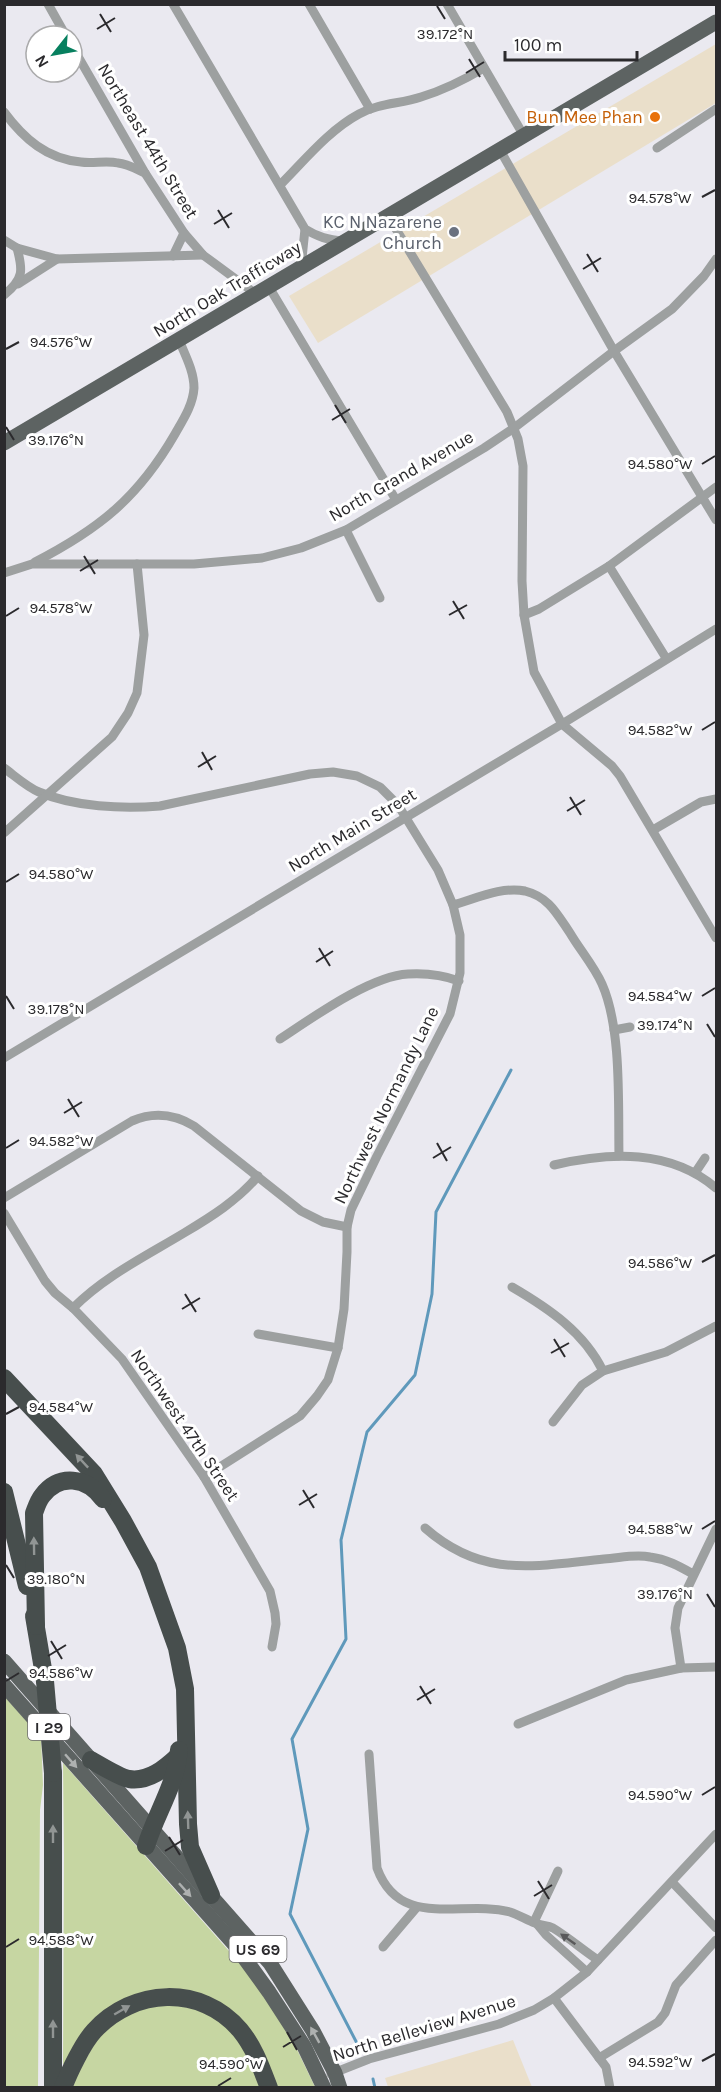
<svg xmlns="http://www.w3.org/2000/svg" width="721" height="2092" viewBox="0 0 721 2092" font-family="Karla,sans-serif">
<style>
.commercial{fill:#eadfca}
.green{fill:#c6d6a2}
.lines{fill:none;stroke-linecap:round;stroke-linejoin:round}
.stream{stroke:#5f99bb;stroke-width:3}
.minor{stroke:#9da0a0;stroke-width:9}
.primary{stroke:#5d6362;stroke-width:15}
.motorway{stroke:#474e4d;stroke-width:18}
.motorway-bridge{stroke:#474e4d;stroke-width:18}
.oneway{fill:#919594}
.oneway2{fill:#aeb1b0}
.oneway3{fill:#59595b}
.ticks{fill:none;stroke:#2b2a2d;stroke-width:2}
.food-dot{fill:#e8710a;stroke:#fff;stroke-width:2}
.worship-dot{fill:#6b7280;stroke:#fff;stroke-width:2}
.labels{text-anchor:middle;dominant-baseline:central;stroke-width:6;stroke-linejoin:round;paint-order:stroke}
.shield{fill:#fff;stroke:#6b6a6c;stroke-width:1.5}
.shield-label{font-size:16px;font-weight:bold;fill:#2b2a2d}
.food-label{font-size:18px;fill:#c56008;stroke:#fff;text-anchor:end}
.street-label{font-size:18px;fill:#2b2a2d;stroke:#fff}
.worship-label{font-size:18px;fill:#5b616d;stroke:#fff;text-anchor:end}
.ticks-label{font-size:15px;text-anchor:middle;fill:#2b2a2d;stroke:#fff;stroke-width:6;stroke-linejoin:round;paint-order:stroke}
</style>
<rect width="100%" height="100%" fill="#eae9f0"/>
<g class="commercial">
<path d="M716 44V103L318 343 289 296Z"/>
<path d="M513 2040 532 2087H388L385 2078Z"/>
</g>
<g class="green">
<path d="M4 1696 41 1737 43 1785 40 1810 38 2087H5Z"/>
<path d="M63 1763 251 1976 291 2037 315 2087H275L234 2017 146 1993 67 2064H63L64 1855Z"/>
<path d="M174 2003C184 2006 197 2008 206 2012 237 2028 249 2058 262 2088H73L74 2081 99 2035 132 2009Z"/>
</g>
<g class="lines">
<g class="stream">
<path d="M361 2051 290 1914 308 1829 292 1739 346 1639 341 1540 367 1432 415 1375 432 1294 436 1212 511 1070"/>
<path d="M373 2079 375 2088"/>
</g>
<g class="minor">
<path d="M48 4 66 36"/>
<path d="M173 4 305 229C318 237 328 240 343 241"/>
<path d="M309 4 370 109"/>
<path d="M447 4 524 136"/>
<path d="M72 46 145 173 184 233 203 255 256 294"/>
<path d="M4 112C24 139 47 159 81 162 93 164 106 160 118 163 128 164 136 169 145 173"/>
<path d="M657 148 716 109"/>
<path d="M500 150 614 351 716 520"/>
<path d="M280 185C304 161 329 130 359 114 379 103 400 104 421 97 444 90 464 80 484 68"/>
<path d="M388 216 507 412 518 439 523 466 522 581 524 615 534 672 562 724 612 766 620 776 716 938"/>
<path d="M4 240 17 248 57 259 203 255"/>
<path d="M173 256 184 233"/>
<path d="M301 268 305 229"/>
<path d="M18 284 57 259"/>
<path d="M269 287 396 500"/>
<path d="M4 295C24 279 23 270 17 248"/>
<path d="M346 530 380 598"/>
<path d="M35 562C99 529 138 498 175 434 183 420 193 405 194 388 194 371 185 355 179 340"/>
<path d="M609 566 666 658"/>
<path d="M4 573 32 564H194L262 558 301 548 346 530 484 448 514 428 614 351 672 309 704 276 716 259"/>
<path d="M524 615 539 609 609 566 716 487"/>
<path d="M4 768C15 776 27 787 39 792 74 807 123 809 160 806L310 774 333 772 357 776 380 787 398 805 438 870 453 905 460 935V973L450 1014 377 1156 351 1210 347 1227V1252L344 1309 338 1348 328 1380 317 1396 300 1416 204 1477"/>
<path d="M653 830 701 802 716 799"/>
<path d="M4 833 112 737 128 713 137 693 144 635 137 564"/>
<path d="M453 905C475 899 502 886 525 891 549 897 557 914 570 933 580 950 594 966 602 984 622 1029 618 1106 619 1156"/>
<path d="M614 1030 630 1027"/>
<path d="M280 1039C312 1018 370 976 408 974 425 973 443 975 459 981"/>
<path d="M4 1058 562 724 716 629"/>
<path d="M554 1165C610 1152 670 1149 716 1188"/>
<path d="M695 1173 705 1158"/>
<path d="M4 1198 132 1121C153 1112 174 1114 194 1126L301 1211 323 1222 347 1227"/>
<path d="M4 1213 45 1281 55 1293 73 1308 122 1359 204 1477 270 1591 275 1613 276 1624 272 1647"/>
<path d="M512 1287C548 1308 584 1332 603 1371"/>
<path d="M73 1308C105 1276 146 1256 184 1233 211 1217 238 1200 258 1176"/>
<path d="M258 1334 338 1348"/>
<path d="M553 1422 582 1385 603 1371 666 1352 716 1326"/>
<path d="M425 1528C483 1579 534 1566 604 1559 620 1558 635 1554 650 1557 666 1559 679 1566 693 1574"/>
<path d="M681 1668 675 1628 678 1608 716 1529"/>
<path d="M518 1724 626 1680 681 1668 716 1667"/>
<path d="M369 1754 377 1868C400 1931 462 1899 510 1912 519 1915 527 1920 535 1923 541 1926 547 1925 553 1928 568 1937 583 1950 598 1960"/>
<path d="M672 1882 716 1928"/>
<path d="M534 1922 558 1871"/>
<path d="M537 1924 546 1935 587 1972"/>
<path d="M383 1947 417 1907"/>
<path d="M554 1998 606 2067 610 2088"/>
<path d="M599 2058 658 2022 665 2013 676 1985 716 1940"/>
<path d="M331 2074 369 2059 499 2024 534 2010 554 1998 587 1972 716 1834"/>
</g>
<g class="primary">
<path d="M4 443 716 22"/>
<path d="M4 1661 270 1963 313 2031 335 2073 340 2088"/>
<path d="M4 1685 235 1945 269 1992 304 2046 324 2088"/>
</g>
<g class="motorway">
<path d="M4 1378 94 1474 123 1521 148 1567 177 1648 185 1689 188 1824 190 1847 211 1895"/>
<path d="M4 1492 27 1586"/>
<path d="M34 1616 45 1681"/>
<path d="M36 1626 34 1513C36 1508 38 1501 42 1496 59 1473 87 1477 103 1499"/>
<path d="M91 1760C100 1765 119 1777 129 1779 149 1782 165 1768 178 1756"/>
<path d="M53 1773V2088"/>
<path d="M146 1846C156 1813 176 1785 179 1750"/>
<path d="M63 2088C69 2072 83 2043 94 2031 133 1988 201 1984 240 2030 254 2047 261 2067 269 2088"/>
</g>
<path class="motorway-bridge" d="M45 1681 53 1773"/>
</g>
<defs><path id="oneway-solid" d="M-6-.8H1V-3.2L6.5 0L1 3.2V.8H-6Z" transform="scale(1.5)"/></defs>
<g class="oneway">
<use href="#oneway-solid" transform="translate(82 1461) rotate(-133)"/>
<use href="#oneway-solid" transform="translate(34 1546) rotate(-91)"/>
<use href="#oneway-solid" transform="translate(188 1820) rotate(-92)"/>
<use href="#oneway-solid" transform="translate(53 1834) rotate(-90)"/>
<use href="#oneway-solid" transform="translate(122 2010) rotate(-30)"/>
<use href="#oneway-solid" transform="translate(53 2029) rotate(-90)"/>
</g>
<g class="oneway2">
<use href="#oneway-solid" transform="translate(71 1761) rotate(49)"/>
<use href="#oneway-solid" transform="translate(185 1890) rotate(48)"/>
<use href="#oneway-solid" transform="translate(315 2035) rotate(-119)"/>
</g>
<use class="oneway3" href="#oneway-solid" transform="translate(568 1939) rotate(-145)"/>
<path class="ticks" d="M437 6 445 19M100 14 111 32M97 29 115 18M469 59 480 77M466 73 484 62M702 197 715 190M218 210 229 228M214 224 232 213M587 254 598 272M583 269 601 258M6 349 19 342M335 405 346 423M332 420 350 409M6 427 14 440M702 464 715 456M84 556 95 574M80 571 98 560M453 601 464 619M449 615 467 605M6 616 19 608M702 730 715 722M202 752 212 770M198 767 216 756M570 797 581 815M567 811 585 800M6 882 19 874M319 948 330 966M316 962 333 951M6 996 14 1009M702 996 715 988M707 1024 715 1037M68 1099 79 1117M64 1113 82 1102M437 1143 447 1161M6 1148 19 1140M433 1158 451 1147M702 1262 715 1255M185 1294 196 1312M182 1309 200 1298M554 1339 565 1357M551 1353 569 1343M6 1414 19 1407M303 1490 314 1508M299 1505 317 1494M702 1529 715 1521M6 1565 14 1578M707 1594 715 1607M51 1641 62 1659M48 1656 66 1645M6 1681 19 1673M420 1686 431 1704M417 1700 435 1689M702 1795 715 1787M169 1837 180 1855M165 1851 183 1840M538 1881 549 1899M534 1896 552 1885M6 1947 19 1939M287 2032 297 2050M283 2047 301 2036M702 2061 715 2054M218 2086 231 2078"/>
<circle class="food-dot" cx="655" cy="117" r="6"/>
<circle class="worship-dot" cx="454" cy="232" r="6"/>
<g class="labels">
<g class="shield">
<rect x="28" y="1714" width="42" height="26" rx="4.5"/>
<rect x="229.5" y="1936" width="57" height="26" rx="4.5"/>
</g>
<g class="shield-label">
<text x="49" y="1727">I 29</text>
<text x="258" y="1949">US 69</text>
</g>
<g class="food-label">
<text x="643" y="117">Bun Mee Phan</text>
</g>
<g class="street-label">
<text transform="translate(148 141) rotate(59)">Northeast 44th Street</text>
<text transform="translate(227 289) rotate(-31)">North Oak Trafficway</text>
<text transform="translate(401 476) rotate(-30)">North Grand Avenue</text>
<text transform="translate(352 830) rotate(-31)">North Main Street</text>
<text transform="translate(386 1105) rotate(-64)">Northwest Normandy Lane</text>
<text transform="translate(185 1425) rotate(56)">Northwest 47th Street</text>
<text transform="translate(424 2028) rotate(-17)">North Belleview Avenue</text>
</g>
<g class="worship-label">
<text x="442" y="222">KC N Nazarene<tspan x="442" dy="21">Church</tspan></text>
</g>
</g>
<g class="ticks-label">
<text x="445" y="39">39.172°N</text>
<text x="660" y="203">94.578°W</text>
<text x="61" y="347">94.576°W</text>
<text x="56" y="445">39.176°N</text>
<text x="660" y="469">94.580°W</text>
<text x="61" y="613">94.578°W</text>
<text x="660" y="735">94.582°W</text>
<text x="61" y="879">94.580°W</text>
<text x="660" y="1001">94.584°W</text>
<text x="56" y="1014">39.178°N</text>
<text x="665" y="1030">39.174°N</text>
<text x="61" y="1146">94.582°W</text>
<text x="660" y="1268">94.586°W</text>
<text x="61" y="1412">94.584°W</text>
<text x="660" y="1534">94.588°W</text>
<text x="56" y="1584">39.180°N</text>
<text x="665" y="1599">39.176°N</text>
<text x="61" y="1678">94.586°W</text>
<text x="660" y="1800">94.590°W</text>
<text x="61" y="1945">94.588°W</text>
<text x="660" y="2067">94.592°W</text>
<text x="231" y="2069">94.590°W</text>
</g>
<rect width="721" height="2092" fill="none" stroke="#2b2a2d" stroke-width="12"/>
<g transform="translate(54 54) rotate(239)"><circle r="28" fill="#ffffff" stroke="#aaaaab" stroke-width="1.5"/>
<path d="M0-4.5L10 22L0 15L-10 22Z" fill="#07805f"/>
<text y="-9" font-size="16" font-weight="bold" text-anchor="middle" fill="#2b2a2d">N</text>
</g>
<path d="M505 51v9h132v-9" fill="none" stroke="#2b2a2d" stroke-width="3"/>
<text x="514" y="51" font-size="18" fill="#2b2a2d" stroke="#ffffff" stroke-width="4.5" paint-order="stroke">100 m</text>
</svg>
